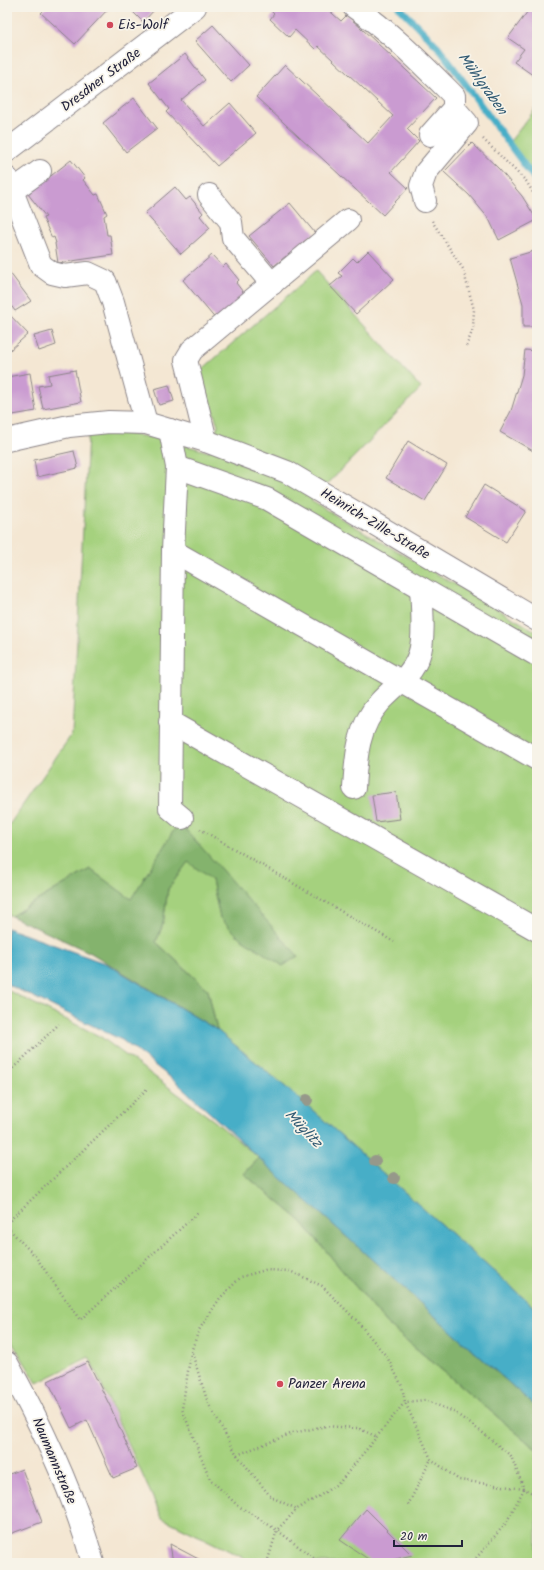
<svg xmlns="http://www.w3.org/2000/svg" width="544" height="1570" viewBox="0 0 544 1570" font-family="Kalam,sans-serif">
<style>
.green{fill:#a5d17e;stroke:#647a5c}
.forest{fill:#84b36d;stroke:#536a54}
.water{fill:#47aec7;stroke:#346881}
.lines{fill:none;stroke-linecap:round;stroke-linejoin:round}
.stream{stroke:#47aec7;stroke-width:7}
.building{fill:#ca9bd1}
.minor-casing{stroke:#8b8487;stroke-width:24}
.path{stroke:#8b8487;stroke-width:2.5;stroke-dasharray:1 3;stroke-linecap:butt}
.minor{stroke:#fff;stroke-width:22}
.tree{fill:#96988a}
.poi-dot{fill:#d1495b;stroke:#f7f3e8;stroke-width:1.5}
.labels{text-anchor:middle;dominant-baseline:central;stroke-width:3.5;stroke-linejoin:round;paint-order:stroke}
.poi-label{font-size:14px;fill:#22223b;stroke:#f7f3e8;text-anchor:start}
.street-label{font-size:14px;fill:#22223b;stroke:#f7f3e8}
.water-label{font-size:15px;font-style:italic;fill:#315a73;stroke:#f7f3e8}
</style>
<rect width="100%" height="100%" fill="#f7f3e8"/>
<filter id="ink" filterUnits="userSpaceOnUse"><feTurbulence type="fractalNoise" baseFrequency=".025" numOctaves="2"/><feDisplacementMap in="SourceGraphic" scale="8" xChannelSelector="R" yChannelSelector="G"/><feConvolveMatrix kernelMatrix="1 2 1 2 8 2 1 2 1" color-interpolation-filters="sRGB"/></filter>
<filter id="wash" filterUnits="userSpaceOnUse"><feTurbulence type="fractalNoise" baseFrequency=".012" numOctaves="4" result="noise"/><feDisplacementMap in="SourceGraphic" scale="16" xChannelSelector="R" yChannelSelector="G"/><feGaussianBlur stdDeviation="0.9" result="paint"/><feColorMatrix in="noise" values="0 0 0 0 0 0 0 0 0 0 0 0 0 0 0 0 0 1.4 0 .05"/><feComposite in="paint" operator="in"/></filter>
<g filter="url(#wash)">
<rect width="100%" height="100%" fill="#f4e7d3"/>
<g class="green">
<path d="M537 107V177L508 144Z"/>
<path d="M316 271 421 388 311 501 537 632V1310L300 1099 217 1030 208 990 156 942 163 924 168 889 188 861 212 880 220 918 283 966 179 822 131 900 90 869 11 916 7 914V828L72 734 88 435 120 433 164 439 209 452 218 425 199 372Z"/>
<path d="M7 990 101 1037 213 1120 259 1158 244 1174 301 1221 387 1324 537 1450V1563H254L162 1518 89 1357 37 1383 7 1334Z"/>
</g>
<g class="forest">
<path d="M179 822 298 956 283 966 239 937 220 918 212 880 188 862 168 889 163 924 156 942 208 990 217 1030 91 953 11 916 90 869 131 899Z"/>
<path d="M259 1158 537 1408V1450L387 1324 301 1221 244 1174Z"/>
</g>
<path class="water" d="M7 928 107 964 217 1030 300 1099 537 1310V1408L259 1158 175 1081 122 1040 7 984Z"/>
<g class="lines">
<path class="stream" d="M399 7 439 48 537 182"/>
</g>
<g id="blocks">
<g class="building">
<path d="M47 7H110L75 44 41 13Z"/>
<path d="M128 7H157L143 22Z"/>
<path d="M267 7H311L314 10 317 7H325L341 21 347 15 436 98 407 129 419 141 391 172 408 188 383 215 256 97 285 65 368 143 393 116 318 46 315 49 295 30 289 37 270 19 274 14Z"/>
<path d="M531 7H537V78L514 62 524 49 508 38Z"/>
<path d="M213 25 249 65 231 82 195 41Z"/>
<path d="M185 54 205 80 181 100 204 126 230 103 256 133 217 166 166 112 169 109 149 83Z"/>
<path d="M134 98 157 128 126 152 103 123Z"/>
<path d="M472 143 499 169 522 196 537 220 499 240 489 219 469 195 444 172Z"/>
<path d="M71 160 85 178 83 180 95 195 98 194 107 214 104 216 107 235H110L113 255 58 263 55 243H56L54 237 52 238 43 218 46 217 28 194Z"/>
<path d="M175 187 186 200 190 197 203 213 200 216 210 228 181 254 145 213Z"/>
<path d="M290 203 315 233 302 243 305 246 289 259 286 256 274 266 249 236Z"/>
<path d="M537 250V327H523V304L510 258Z"/>
<path d="M368 251 394 279 356 314 330 286 342 276 338 273 353 258 357 262Z"/>
<path d="M212 255 223 267 226 264 239 280 236 283 246 296 217 321 183 280Z"/>
<path d="M7 269 31 301 15 311 7 300Z"/>
<path d="M8 313 28 334 10 350 7 346V314Z"/>
<path d="M52 331 56 345 39 351 34 336Z"/>
<path d="M525 350 537 351V448L535 452 500 432 511 411 522 375Z"/>
<path d="M75 370 81 402 43 409 38 386 50 384 48 375Z"/>
<path d="M30 373 36 411 7 416V377Z"/>
<path d="M169 385 174 401 159 405 154 389Z"/>
<path d="M408 441 447 465 425 501 386 478Z"/>
<path d="M74 451 78 468 37 477 34 460Z"/>
<path d="M484 485 526 511 506 542 465 517Z"/>
<path d="M396 792 400 819 376 822 372 795Z"/>
<path d="M88 1362 111 1408 137 1468 113 1478 87 1420 71 1428 48 1381Z"/>
<path d="M22 1469 42 1522 7 1535V1475Z"/>
<path d="M366 1509 412 1555 380 1563H374L340 1540Z"/>
<path d="M170 1544 206 1563H173Z"/>
</g>
</g>
</g>
<g filter="url(#ink)">
<use href="#blocks" fill-opacity="0" stroke="#8b8487" stroke-width="1"/>
<g class="lines">
<g class="minor-casing">
<g id="minor">
<path d="M354 7C391 32 422 64 454 96V108L467 123 426 172 421 186 425 201"/>
<path d="M430 135 454 108"/>
<path d="M7 151 195 7"/>
<path d="M7 178 41 265 52 273 65 276 88 273 105 281 113 302 146 423"/>
<path d="M12 191 40 171"/>
<path d="M209 195 231 222 233 238 272 284"/>
<path d="M170 430 177 467 173 551 170 808 182 818"/>
<path d="M7 440 69 426 109 422 146 423 206 441 287 472 537 620"/>
<path d="M206 441 186 360 192 350 348 220"/>
<path d="M177 467 267 499 537 655"/>
<path d="M173 551 537 759"/>
<path d="M170 722 537 930"/>
<path d="M354 788C356 756 358 726 380 702 395 686 412 676 419 655 425 640 422 606 421 588"/>
<path d="M7 1363C42 1426 74 1493 93 1563"/>
</g>
</g>
<g class="path">
<path d="M483 139 526 181 537 199"/>
<path d="M432 221 463 269 474 310 473 329 466 347"/>
<path d="M200 829 394 942"/>
<path d="M7 1074 59 1024"/>
<path d="M7 1223 148 1088"/>
<path d="M7 1227 35 1256 80 1320 199 1212"/>
<path d="M192 1353 208 1403 237 1455 271 1497 297 1509"/>
<path d="M237 1455 293 1433 326 1426 358 1428 377 1437"/>
<path d="M408 1505 431 1459"/>
<path d="M267 1563 277 1530 297 1509 318 1497 340 1482 405 1402 425 1400 454 1412 483 1433 511 1456 524 1489 506 1523 472 1563"/>
<path d="M320 1563 277 1530 237 1505 210 1479 182 1409 191 1352 199 1330 220 1298 241 1277 265 1270 290 1271 322 1286 357 1321 387 1357 402 1386 405 1402 431 1459 459 1480 524 1489 537 1495"/>
</g>
<use href="#minor" class="minor"/>
</g>
<g class="tree">
<circle cx="307" cy="1100" r="6"/>
<circle cx="375" cy="1161" r="6"/>
<circle cx="394" cy="1178" r="6"/>
</g>
</g>
<g class="poi-dot">
<circle cx="110" cy="25" r="4"/>
<circle cx="280" cy="1384" r="4"/>
</g>
<g class="labels">
<g class="poi-label">
<text x="118" y="25">Eis-Wolf</text>
<text x="288" y="1384">Panzer Arena</text>
</g>
<g class="street-label">
<text transform="translate(101 80) rotate(-37)">Dresdner Straße</text>
<text transform="translate(375 524) rotate(31)">Heinrich-Zille-Straße</text>
<text transform="translate(54 1461) rotate(67)">Naumannstraße</text>
</g>
<g class="water-label">
<text transform="translate(482 84) rotate(54)">Mühlgraben</text>
<text transform="translate(303 1129) rotate(46)">Müglitz</text>
</g>
</g>
<rect width="544" height="1570" fill="none" stroke="#f7f3e8" stroke-width="24"/>
<path d="M394 1540v6h68v-6" fill="none" stroke="#22223b" stroke-width="2"/>
<text x="400" y="1540" font-size="12" fill="#22223b" stroke="#f7f3e8" stroke-width="3" paint-order="stroke">20 m</text>
</svg>
